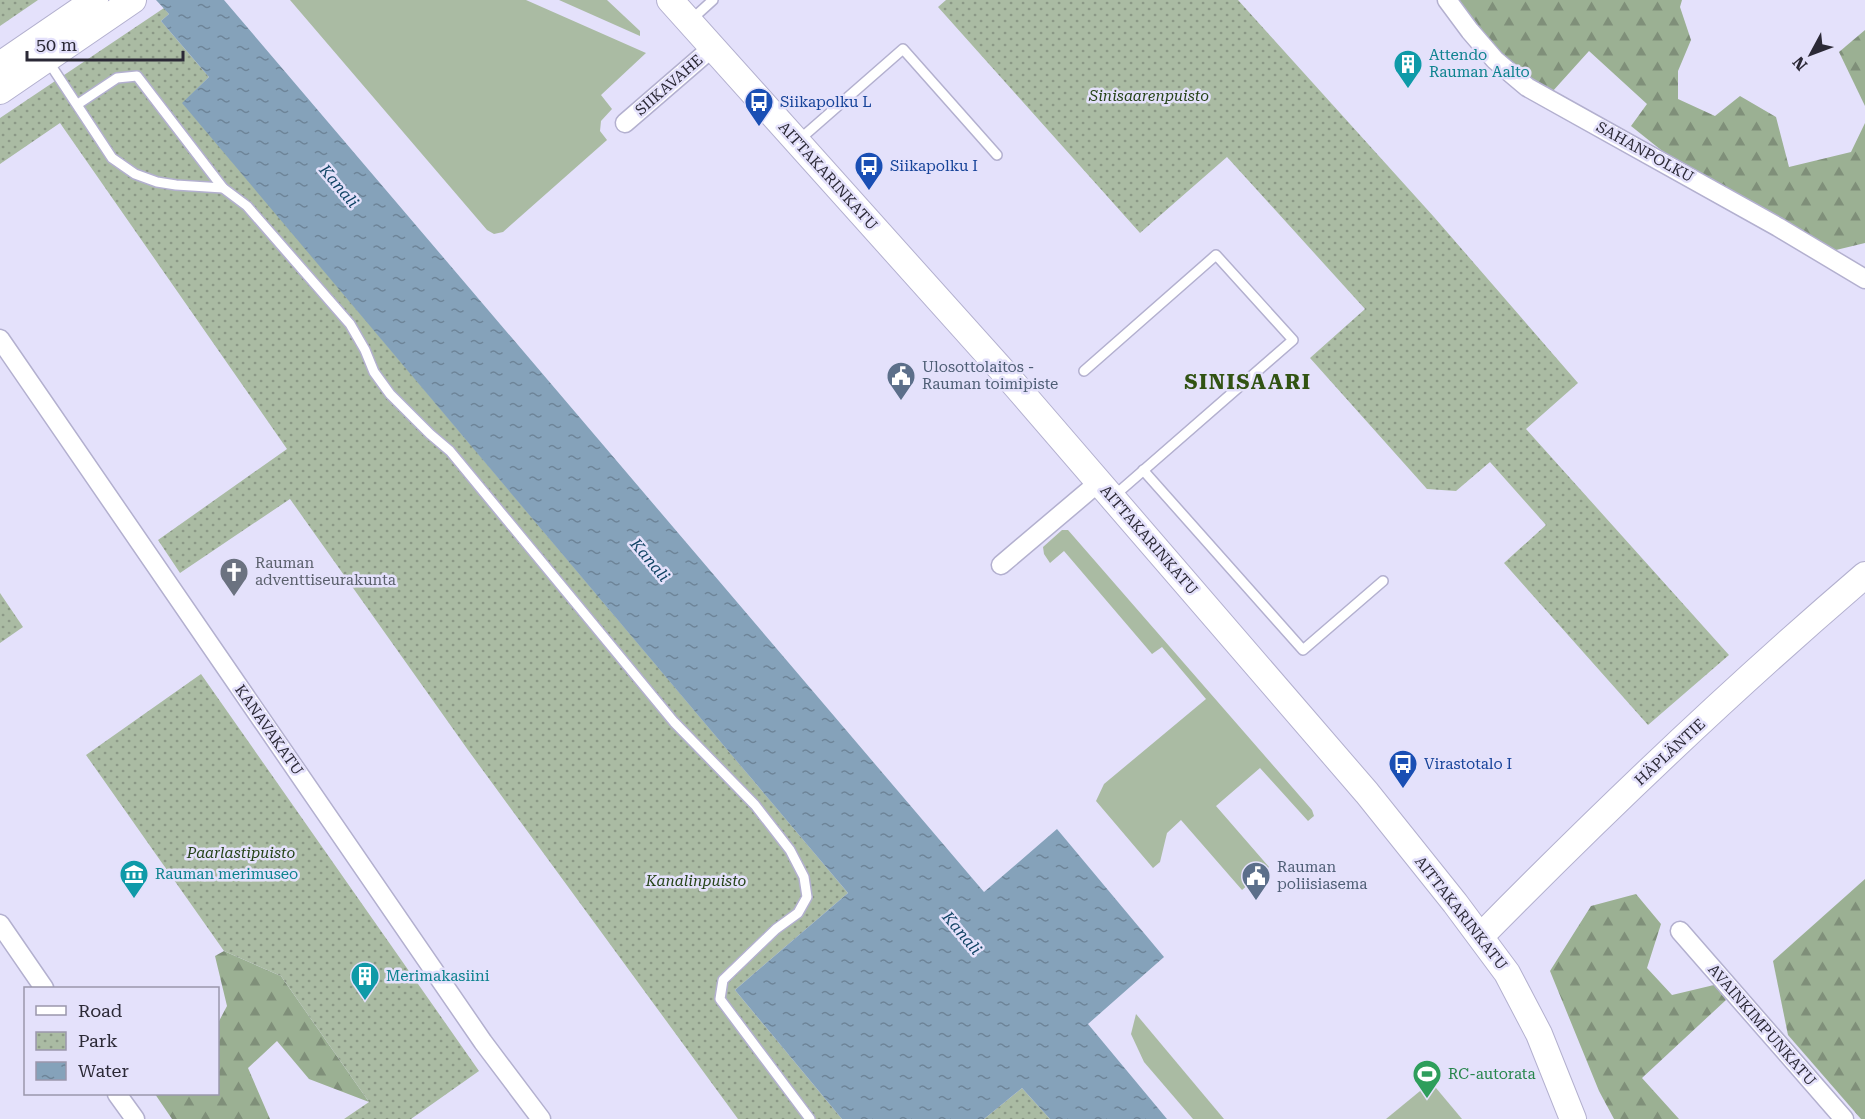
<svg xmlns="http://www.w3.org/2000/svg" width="1865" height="1119" viewBox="0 0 1865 1119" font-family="'Roboto Serif',serif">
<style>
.green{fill:#aabba3}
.forest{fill:url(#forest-firs)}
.park{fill:url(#park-dots)}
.water{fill:url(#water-ripples)}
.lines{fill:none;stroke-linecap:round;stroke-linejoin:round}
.lane-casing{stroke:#b3b0cf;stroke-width:12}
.street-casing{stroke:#b3b0cf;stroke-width:21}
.secondary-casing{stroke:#b3b0cf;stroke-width:28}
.lane{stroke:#fff;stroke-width:9}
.street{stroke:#fff;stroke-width:18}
.secondary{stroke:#fff;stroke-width:26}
.labels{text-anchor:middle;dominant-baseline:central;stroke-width:5;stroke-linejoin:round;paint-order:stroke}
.culture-label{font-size:15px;fill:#0d838f;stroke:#e4e1fb;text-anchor:start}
.street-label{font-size:15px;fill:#2b2936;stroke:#e4e1fb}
.park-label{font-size:15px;font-style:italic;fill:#254318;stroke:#e4e1fb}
.transit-label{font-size:15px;fill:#164399;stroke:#e4e1fb;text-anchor:start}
.service-label{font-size:15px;fill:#4e5e75;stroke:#e4e1fb;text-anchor:start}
.worship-label{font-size:15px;fill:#5b616d;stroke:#e4e1fb;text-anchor:start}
.leisure-label{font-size:15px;fill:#27864d;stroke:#e4e1fb;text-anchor:start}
.water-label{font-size:16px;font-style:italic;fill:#104364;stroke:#e4e1fb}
.district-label{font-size:21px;font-weight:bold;letter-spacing:1.5px;fill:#315313;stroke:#e4e1fb}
</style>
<defs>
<pattern id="forest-firs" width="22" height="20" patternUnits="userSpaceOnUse" patternTransform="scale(1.5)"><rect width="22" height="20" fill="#9bb093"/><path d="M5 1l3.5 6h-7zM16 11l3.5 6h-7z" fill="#7f8f79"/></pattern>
<pattern id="park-dots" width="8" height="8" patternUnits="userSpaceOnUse" patternTransform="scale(1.5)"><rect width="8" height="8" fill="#aabba3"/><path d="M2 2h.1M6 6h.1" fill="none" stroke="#8b9886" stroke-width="1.8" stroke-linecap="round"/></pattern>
<pattern id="water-ripples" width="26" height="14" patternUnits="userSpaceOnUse" patternTransform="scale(1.5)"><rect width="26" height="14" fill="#85a2ba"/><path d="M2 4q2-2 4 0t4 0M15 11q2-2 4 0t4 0" fill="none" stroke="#6d8498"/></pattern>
</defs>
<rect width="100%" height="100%" fill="#e4e1fb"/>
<g class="green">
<path d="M290 0H526L646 53 601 95 612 109 601 121 600 131 607 140 503 232 494 234 487 230Z"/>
<path d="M559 0H607L640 31V36Z"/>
<path d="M1062 530H1068L1312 810 1314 816 1308 821 1260 768 1216 806 1269 867 1242 890 1181 820 1167 833 1160 862 1153 868 1096 801 1104 784 1206 699 1162 647 1152 654 1064 551 1050 563 1044 554 1043 547Z"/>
<path d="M1136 1014 1224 1119H1193L1144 1062 1131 1034Z"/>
<path d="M1431 1082 1462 1119H1386Z"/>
</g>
<g class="forest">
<path d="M1456 0H1682L1680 7 1691 40 1678 71V99L1715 116 1740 96 1776 117 1789 167 1851 152 1865 123V243L1836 250 1676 162 1631 126 1647 104 1589 51 1552 92 1534 83 1485 41Z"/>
<path d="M1865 30V106L1839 52Z"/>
<path d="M1865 879V1119H1861L1788 1035 1773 961Z"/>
<path d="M1636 894 1661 924 1647 968 1672 995 1714 985 1726 1000 1642 1078 1679 1119H1614L1599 1091 1550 971 1591 906Z"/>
<path d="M224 951 281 976 369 1102 309 1079 277 1041 248 1068 270 1119H172L155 1094H218V1023L227 1006 215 956Z"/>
</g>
<g class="park">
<path d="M0 0H38L0 26Z"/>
<path d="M946 0H1238L1434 217 1578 383 1526 429 1729 655 1648 725 1504 563 1546 525 1490 462 1456 491 1427 489 1310 358 1365 309 1227 157 1140 233 938 7Z"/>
<path d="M164 8 169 14 161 21 209 77 183 103 848 893 735 990 842 1119H738L468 750 290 499 180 573 158 540 287 449 60 123 0 164V118Z"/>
<path d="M0 593 23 627 0 643Z"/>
<path d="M201 674 479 1071 411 1119H344L369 1102 281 976 224 951 86 755Z"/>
<path d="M1022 1088 1050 1119H984Z"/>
</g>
<path class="water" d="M156 0H224L984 892 1057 829 1164 957 1088 1024 1167 1119H1050L1022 1088 984 1119H842L735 990 848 893 182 103 209 77 161 21 169 14Z"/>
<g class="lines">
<g class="lane-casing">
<g id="lane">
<path d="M691 20 713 0"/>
<path d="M48 61 112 158 135 174 157 182 176 185 223 188 247 206 350 324 365 350 374 372 390 394 430 434 450 451 674 722 755 805 790 850 804 877 807 897 798 913 776 929 723 980 720 999 810 1119"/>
<path d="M78 104 117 78 137 76 223 188"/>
<path d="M799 140 903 49 997 155"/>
<path d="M1084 371 1216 255 1293 340 1114 496"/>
<path d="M1143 470 1303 650 1383 581"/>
</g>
</g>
<g class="street-casing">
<g id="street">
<path d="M1447 0 1470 31 1495 60 1527 87 1778 227 1865 279"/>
<path d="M625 123 713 47"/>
<path d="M0 339 483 1042 541 1119"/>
<path d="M1001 565 1099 482"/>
<path d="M0 924 44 988"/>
<path d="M1680 931 1844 1119"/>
<path d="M117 1094 135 1119"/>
</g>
</g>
<g class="secondary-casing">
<g id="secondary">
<path d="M670 0 1009 378 1367 793 1455 903 1507 973 1539 1034 1573 1119"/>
<path d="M0 65 95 0"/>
<path d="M0 91 133 0"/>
<path d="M1481 936C1604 811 1732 689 1865 575"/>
</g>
</g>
<use href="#lane" class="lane"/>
<use href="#street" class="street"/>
<use href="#secondary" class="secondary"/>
</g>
<defs>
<g id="building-pin" transform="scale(1.5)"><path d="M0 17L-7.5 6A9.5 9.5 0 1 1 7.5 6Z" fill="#0f9aa8" stroke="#e4e1fb"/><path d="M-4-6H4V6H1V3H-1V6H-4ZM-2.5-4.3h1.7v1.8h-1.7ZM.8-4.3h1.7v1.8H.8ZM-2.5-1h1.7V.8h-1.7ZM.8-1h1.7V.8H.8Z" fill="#fff"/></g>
<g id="bus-pin" transform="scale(1.5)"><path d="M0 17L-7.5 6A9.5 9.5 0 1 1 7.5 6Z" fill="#1a4fb4" stroke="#e4e1fb"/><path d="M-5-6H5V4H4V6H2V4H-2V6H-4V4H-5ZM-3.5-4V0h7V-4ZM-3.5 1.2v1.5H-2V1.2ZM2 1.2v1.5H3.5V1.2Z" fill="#fff"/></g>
<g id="civic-pin" transform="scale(1.5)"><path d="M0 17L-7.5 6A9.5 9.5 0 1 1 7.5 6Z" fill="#5c6f8a" stroke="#e4e1fb"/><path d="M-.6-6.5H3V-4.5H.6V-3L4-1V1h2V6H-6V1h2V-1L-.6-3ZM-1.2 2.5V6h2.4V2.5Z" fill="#fff"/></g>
<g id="church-pin" transform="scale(1.5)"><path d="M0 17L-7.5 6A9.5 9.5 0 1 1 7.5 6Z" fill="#6b7280" stroke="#e4e1fb"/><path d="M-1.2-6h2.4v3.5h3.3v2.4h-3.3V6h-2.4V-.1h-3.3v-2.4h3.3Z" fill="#fff"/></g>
<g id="museum-pin" transform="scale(1.5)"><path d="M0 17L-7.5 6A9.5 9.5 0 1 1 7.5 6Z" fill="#0f9aa8" stroke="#e4e1fb"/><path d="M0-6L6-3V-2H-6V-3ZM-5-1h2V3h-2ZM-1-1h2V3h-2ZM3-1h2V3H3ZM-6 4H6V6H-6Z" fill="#fff"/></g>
<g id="stadium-pin" transform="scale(1.5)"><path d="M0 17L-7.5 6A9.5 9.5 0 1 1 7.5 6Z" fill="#2e9e5b" stroke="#e4e1fb"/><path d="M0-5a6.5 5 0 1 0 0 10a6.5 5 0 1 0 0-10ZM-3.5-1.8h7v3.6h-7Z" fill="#fff"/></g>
</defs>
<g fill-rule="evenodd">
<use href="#building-pin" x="1408" y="64"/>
<use href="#bus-pin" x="759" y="102"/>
<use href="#bus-pin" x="869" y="166"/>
<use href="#civic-pin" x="901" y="376"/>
<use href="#church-pin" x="234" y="572"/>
<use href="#bus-pin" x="1403" y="764"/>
<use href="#museum-pin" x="134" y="874"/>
<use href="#civic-pin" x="1256" y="876"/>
<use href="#building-pin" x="365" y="976"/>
<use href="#stadium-pin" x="1427" y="1074"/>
</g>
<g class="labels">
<g class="culture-label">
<text x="1429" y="55">Attendo<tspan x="1429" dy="17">Rauman Aalto</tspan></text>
<text x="155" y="874">Rauman merimuseo</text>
<text x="386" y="976">Merimakasiini</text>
</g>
<g class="street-label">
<text transform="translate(669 85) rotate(-41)">SIIKAVAHE</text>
<text transform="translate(1645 152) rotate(29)">SAHANPOLKU</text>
<text transform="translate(828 176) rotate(48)">AITTAKARINKATU</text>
<text transform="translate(1149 540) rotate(49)">AITTAKARINKATU</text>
<text transform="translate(269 730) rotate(55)">KANAVAKATU</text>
<text transform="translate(1670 752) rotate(-43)">HÄPLÄNTIE</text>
<text transform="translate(1461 913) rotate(52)">AITTAKARINKATU</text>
<text transform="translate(1762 1025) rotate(49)">AVAINKIMPUNKATU</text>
</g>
<g class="park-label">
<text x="1149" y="96">Sinisaarenpuisto</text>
<text x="241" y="853">Paarlastipuisto</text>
<text x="696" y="881">Kanalinpuisto</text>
</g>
<g class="transit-label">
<text x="780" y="102">Siikapolku L</text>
<text x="890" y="166">Siikapolku I</text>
<text x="1424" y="764">Virastotalo I</text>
</g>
<g class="service-label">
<text x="922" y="367">Ulosottolaitos -<tspan x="922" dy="17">Rauman toimipiste</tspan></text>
<text x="1277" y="867">Rauman<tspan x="1277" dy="17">poliisiasema</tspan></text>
</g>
<g class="worship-label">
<text x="255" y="563">Rauman<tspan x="255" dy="17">adventtiseurakunta</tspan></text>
</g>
<g class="leisure-label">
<text x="1448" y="1074">RC-autorata</text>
</g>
<g class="water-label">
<text transform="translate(339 186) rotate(50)">Kanali</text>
<text transform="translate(650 560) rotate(50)">Kanali</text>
<text transform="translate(962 933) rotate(50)">Kanali</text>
</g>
<g class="district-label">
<text x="1248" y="382">SINISAARI</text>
</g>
</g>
<rect x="24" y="987" width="195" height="108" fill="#e4e1fb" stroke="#9a97ac" stroke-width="1.5"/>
<rect x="36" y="1006" width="30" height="9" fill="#ffffff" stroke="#9a97ac" stroke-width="1.5"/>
<text x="78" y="1017" font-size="18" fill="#2b2936">Road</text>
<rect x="36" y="1032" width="30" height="18" fill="url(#park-dots)" stroke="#9a97ac" stroke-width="1.5"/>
<text x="78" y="1047" font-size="18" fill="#2b2936">Park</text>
<rect x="36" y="1062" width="30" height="18" fill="url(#water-ripples)" stroke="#9a97ac" stroke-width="1.5"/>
<text x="78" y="1077" font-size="18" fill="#2b2936">Water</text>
<g transform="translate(1811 54) rotate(229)" stroke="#e4e1fb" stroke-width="4.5" paint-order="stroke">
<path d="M0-4.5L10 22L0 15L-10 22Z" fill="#2b2936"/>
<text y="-9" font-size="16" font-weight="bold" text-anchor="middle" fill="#2b2936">N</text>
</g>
<path d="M27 51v9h156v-9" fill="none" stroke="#2b2936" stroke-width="3"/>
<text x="36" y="51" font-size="18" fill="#2b2936" stroke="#e4e1fb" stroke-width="4.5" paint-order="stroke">50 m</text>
</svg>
